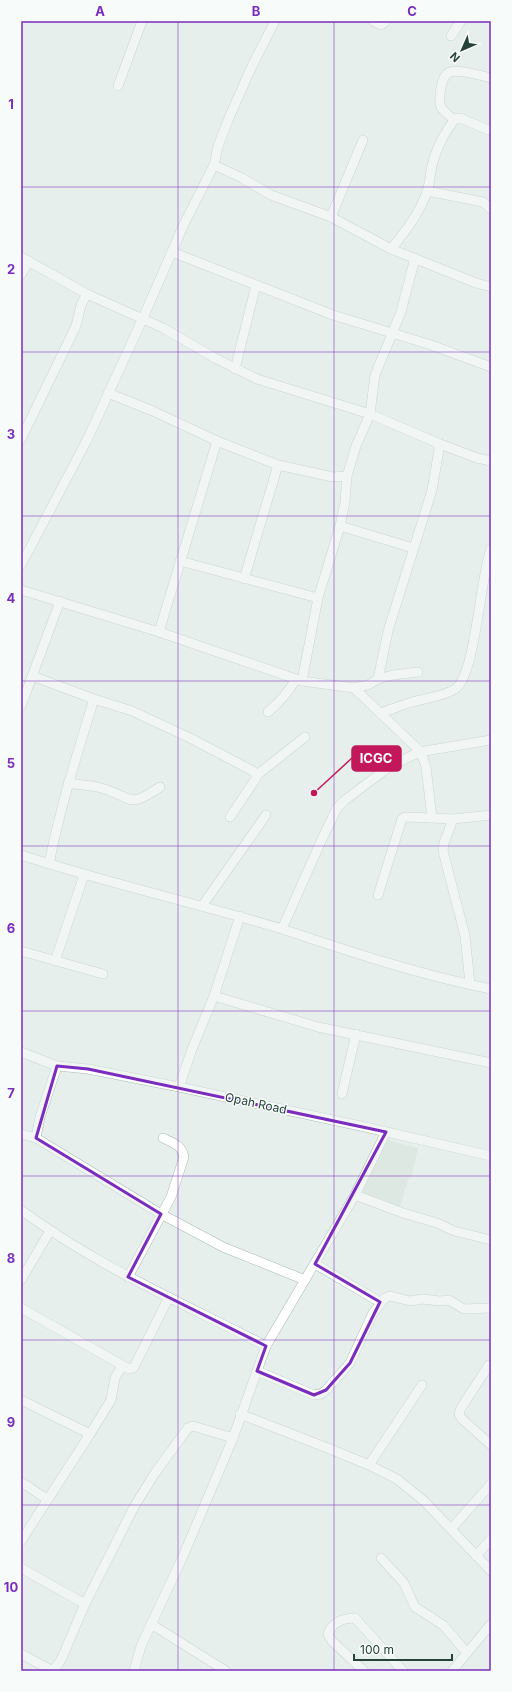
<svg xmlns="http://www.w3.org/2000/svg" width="512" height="1692" viewBox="0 0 512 1692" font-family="Inter,sans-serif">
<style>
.built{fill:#d4dfda}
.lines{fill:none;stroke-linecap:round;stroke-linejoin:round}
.minor-casing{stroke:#a8b8b2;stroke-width:10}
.minor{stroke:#fff;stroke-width:9}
.marked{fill:none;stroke:#7b2cbf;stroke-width:3;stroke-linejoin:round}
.grid{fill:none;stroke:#7b2cbf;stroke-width:1;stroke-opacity:0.55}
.labels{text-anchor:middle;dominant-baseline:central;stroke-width:3;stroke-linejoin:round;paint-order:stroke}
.street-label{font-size:12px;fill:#24423a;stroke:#f7fbf9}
.leader{fill:none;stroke:#c2185b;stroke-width:1.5}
.callout-dot{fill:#c2185b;stroke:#f7fbf9;stroke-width:1.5}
.callout{fill:#c2185b;stroke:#c2185b;stroke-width:1.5}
.callout-label{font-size:13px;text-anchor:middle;font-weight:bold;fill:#fff}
.neatline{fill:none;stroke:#7b2cbf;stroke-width:1.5}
.grid-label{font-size:13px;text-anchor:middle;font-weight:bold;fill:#7b2cbf}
</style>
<rect width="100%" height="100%" fill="#e6efeb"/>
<path class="built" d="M387 1140 418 1148 411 1177H409L400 1207 359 1192Z"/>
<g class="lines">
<g class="minor-casing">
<g id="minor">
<path d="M373 21 381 25 386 21"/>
<path d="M451 36 461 21"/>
<path d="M118 86 142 21"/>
<path d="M454 120C450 116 444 112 441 107 438 99 441 75 450 72 460 69 481 76 491 78"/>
<path d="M214 165 242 178 271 195 331 217 391 249 476 283 491 287"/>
<path d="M427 191 483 202 491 209"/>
<path d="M331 217 363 140"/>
<path d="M391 249C406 231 419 214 427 192 430 183 430 172 433 162 437 147 446 130 455 119L460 118 491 131"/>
<path d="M172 252 333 315 431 345 491 367"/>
<path d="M21 257 87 294 163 328 215 358 257 379 370 414 440 444 477 458 491 461"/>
<path d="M21 275 29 261"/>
<path d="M235 369 256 285"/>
<path d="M108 393 153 411 217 441 278 465 333 477 347 476"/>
<path d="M21 439 76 326 81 305 87 294"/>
<path d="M340 526 413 548"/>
<path d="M180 561 318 598"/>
<path d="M21 565 87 440 143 318 184 224 214 165 218 146 229 118 251 68 275 21"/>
<path d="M244 579 278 465"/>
<path d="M21 590 159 632 302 681 354 688 368 685 378 679 393 675 418 672"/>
<path d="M159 632 217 441"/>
<path d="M32 676 94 699 132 711 190 738 253 771 257 775 255 780 230 817"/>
<path d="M378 679 388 631 432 490 440 444"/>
<path d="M302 681 318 598 340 526 345 502 347 476 356 446 370 414 375 375 401 312 415 258"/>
<path d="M354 688 421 752 426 767 432 818 453 819 491 815"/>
<path d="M21 706 60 601"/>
<path d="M268 712C280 702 288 693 296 679"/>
<path d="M380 713C391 710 401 705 412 702 426 698 442 697 455 689 476 675 480 576 491 549"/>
<path d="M257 775 305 737"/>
<path d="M68 783C78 785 91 785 101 788 134 797 126 810 160 787"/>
<path d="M453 819 444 843 443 851 465 936 470 984"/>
<path d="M21 855C107 883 196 903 282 929L322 839 337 808 345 800 389 767 413 755 425 751 491 740"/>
<path d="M49 864C60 808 77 754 94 699"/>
<path d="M378 895 402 819 405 817 432 818"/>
<path d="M202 906 266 815"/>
<path d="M282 929C351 952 420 975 491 989"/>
<path d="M21 951 103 974"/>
<path d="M55 961 84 875"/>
<path d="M214 996 318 1027 491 1063"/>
<path d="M21 1052 57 1066 88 1069 179 1087 365 1127 491 1156"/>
<path d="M179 1087 192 1049 214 996 240 916"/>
<path d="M342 1094 356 1034"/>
<path d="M21 1134 36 1138 161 1214 223 1247 305 1280"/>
<path d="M36 1138 40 1117 57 1066"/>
<path d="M355 1195 403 1213 437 1223 454 1231 491 1240"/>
<path d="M21 1210C97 1266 182 1303 266 1346"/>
<path d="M315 1264 380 1302"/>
<path d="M128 1277 171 1197 184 1157C182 1145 173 1143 163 1138"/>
<path d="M21 1280 50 1231"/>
<path d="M21 1308 129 1369 133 1368 135 1365 169 1297"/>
<path d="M489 1365 461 1408 459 1414 462 1419 491 1445"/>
<path d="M257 1371 314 1395 321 1394 326 1390 350 1363 373 1313 385 1298 390 1296 410 1301 423 1299 440 1301 449 1300 464 1309 491 1308"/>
<path d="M21 1400 90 1434 111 1400 115 1378 122 1366"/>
<path d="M240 1414 330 1449 369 1465 397 1479 424 1501 491 1571"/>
<path d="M369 1465 422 1385"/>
<path d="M21 1482 47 1499"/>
<path d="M452 1528 491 1484"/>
<path d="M21 1541 90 1434"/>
<path d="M476 1556 491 1539"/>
<path d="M381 1558 404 1583 415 1607 443 1625 467 1653"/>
<path d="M21 1568 85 1604"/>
<path d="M151 1624 226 1671"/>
<path d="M21 1654 53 1671 61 1660 85 1604 134 1507 155 1473 188 1428 193 1426 233 1438"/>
<path d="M134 1671 141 1646 184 1554 233 1438 266 1346 355 1195 386 1132"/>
<path d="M364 1671 332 1641 328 1634C332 1622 344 1618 355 1618L403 1671"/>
<path d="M452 1671 491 1624"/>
</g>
</g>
<use href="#minor" class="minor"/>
</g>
<path d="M0 0H512V1692H0ZM57 1066 88 1069 386 1132 315 1264 380 1302 350 1363 326 1390 314 1395 257 1371 266 1346 128 1277 161 1214 36 1138Z" fill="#e6efeb" fill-opacity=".55" fill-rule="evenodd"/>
<path class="marked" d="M57 1066 88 1069 386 1132 315 1264 380 1302 350 1363 326 1390 314 1395 257 1371 266 1346 128 1277 161 1214 36 1138Z"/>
<path class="grid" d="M178 21V1671M334 21V1671M21 187H491M21 352H491M21 516H491M21 681H491M21 846H491M21 1011H491M21 1176H491M21 1340H491M21 1505H491"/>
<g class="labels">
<g class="street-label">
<text transform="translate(256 1103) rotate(12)">Opah Road</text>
</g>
</g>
<path class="leader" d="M314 793L352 758"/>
<circle class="callout-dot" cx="314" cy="793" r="4"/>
<rect class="callout" x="352" y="746" width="49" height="25" rx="4"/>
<g class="callout-label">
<text x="376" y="763">ICGC</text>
</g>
<rect width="512" height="1692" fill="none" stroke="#f7fbf9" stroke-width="44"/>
<g transform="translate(462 50) rotate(225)" stroke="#f7fbf9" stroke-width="3" paint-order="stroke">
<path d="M0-3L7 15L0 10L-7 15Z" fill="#24423a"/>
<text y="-6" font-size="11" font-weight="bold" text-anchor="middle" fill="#24423a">N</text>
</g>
<path d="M354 1654v6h98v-6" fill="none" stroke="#24423a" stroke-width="2"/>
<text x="360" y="1654" font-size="12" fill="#24423a" stroke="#f7fbf9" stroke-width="3" paint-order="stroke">100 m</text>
<rect x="22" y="22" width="468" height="1648" class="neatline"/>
<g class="grid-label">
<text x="100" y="16">A</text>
<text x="256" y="16">B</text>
<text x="412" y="16">C</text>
<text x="11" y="109">1</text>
<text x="11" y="274">2</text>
<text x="11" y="439">3</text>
<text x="11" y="603">4</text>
<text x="11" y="768">5</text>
<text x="11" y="933">6</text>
<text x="11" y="1098">7</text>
<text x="11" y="1263">8</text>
<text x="11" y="1427">9</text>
<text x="11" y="1592">10</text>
</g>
</svg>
